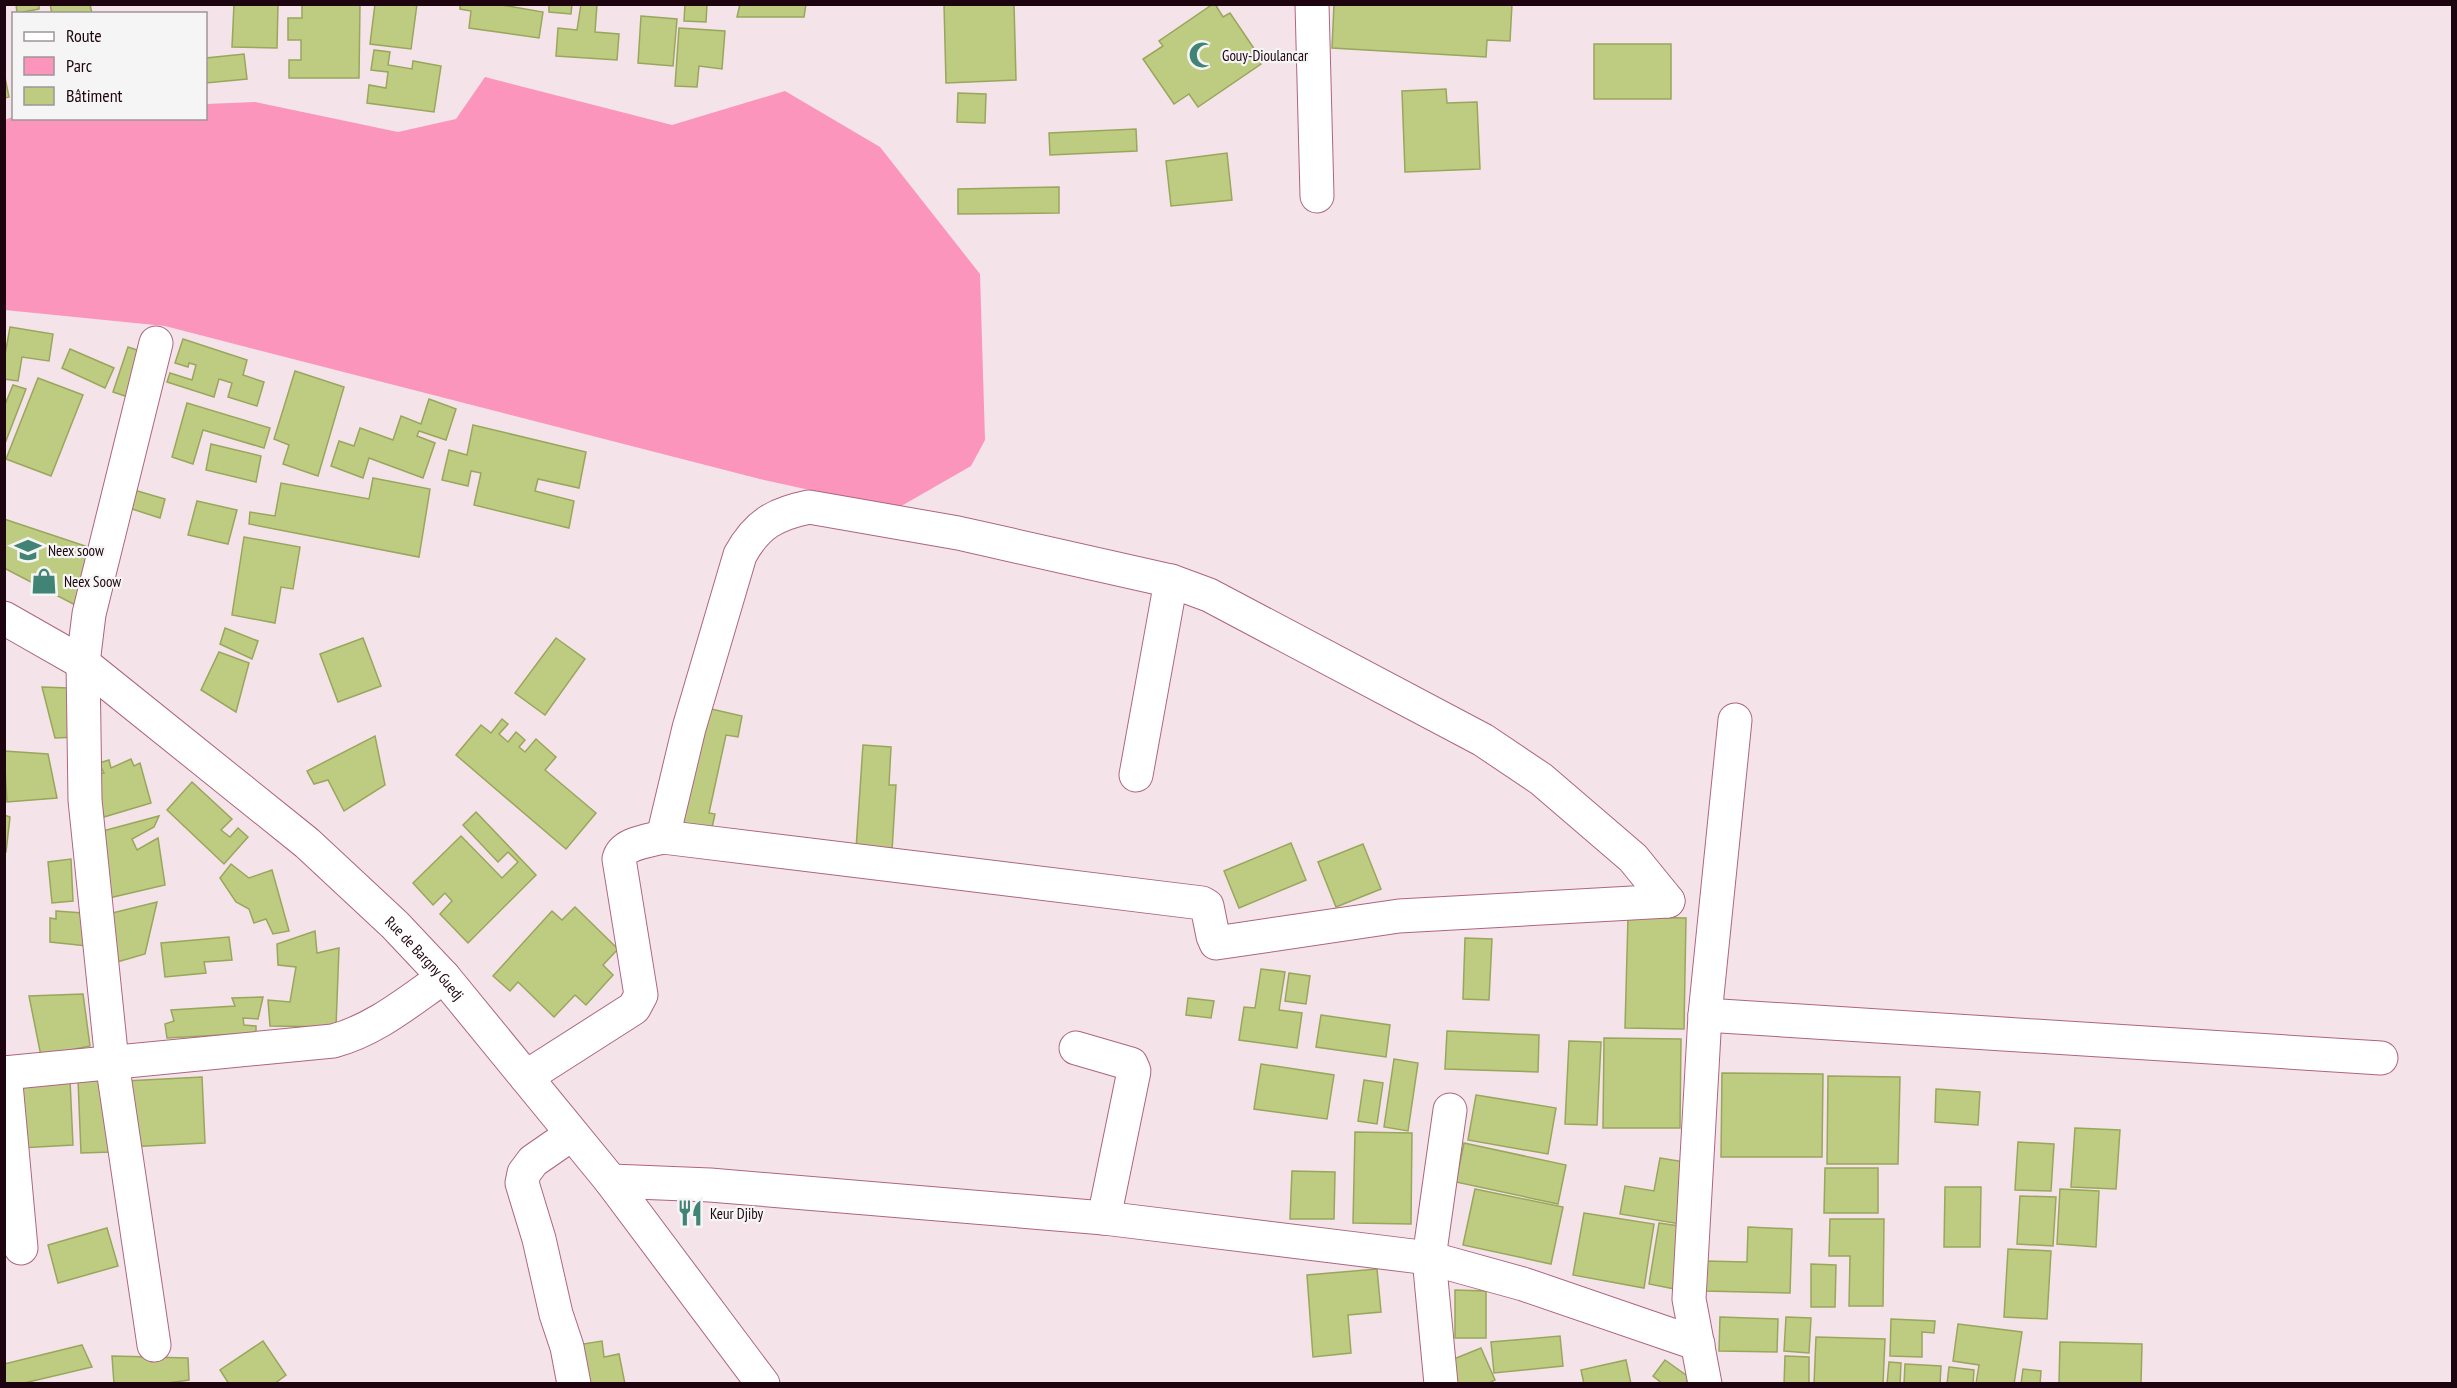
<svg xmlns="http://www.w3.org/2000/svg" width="2457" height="1388" viewBox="0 0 2457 1388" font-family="'PT Sans Narrow',sans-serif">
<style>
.green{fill:#fb95bb}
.building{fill:#becc81;stroke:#99a65c;stroke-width:1.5}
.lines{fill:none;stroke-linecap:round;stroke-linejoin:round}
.minor-casing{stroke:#ae6580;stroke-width:35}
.minor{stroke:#fff;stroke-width:33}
.labels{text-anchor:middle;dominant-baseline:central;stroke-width:4.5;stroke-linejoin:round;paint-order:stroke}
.poi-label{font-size:15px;fill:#1e040f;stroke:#f5f5f5;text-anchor:start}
.street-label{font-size:15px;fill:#1e040f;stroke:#f5f5f5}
</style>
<rect width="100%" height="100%" fill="#f4e3e8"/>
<path class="green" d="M485 77 672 125 785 91 880 147 980 274 985 440 971 466 896 509 760 479 165 326 5 310 4 120 13 117 14 118H206V104L255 102 398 132 456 119Z"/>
<g class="building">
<path d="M16 4H39V9L17 13Z"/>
<path d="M50 4H90L92 14H52Z"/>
<path d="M234 4H278L277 48 232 47Z"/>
<path d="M302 4H360L359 78H289V60H301V40H288V18H302Z"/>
<path d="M375 4H417L411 49 370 44Z"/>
<path d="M460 4H496L543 12 539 38 469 28 471 11 460 9Z"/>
<path d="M572 4 571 14 549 12V4Z"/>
<path d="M581 4H597L595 32 619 34 617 60 556 56 558 28 577 30Z"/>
<path d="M685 4H707L706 22 684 21Z"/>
<path d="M740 4H806L804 17H737Z"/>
<path d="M944 4H1014L1016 80 946 83Z"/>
<path d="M1213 4H1215L1223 17 1230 13 1255 50 1253 52 1261 64 1198 107 1189 94 1174 104 1143 59 1163 46 1159 41Z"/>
<path d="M1334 4H1512L1510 41 1487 40 1486 57 1332 48Z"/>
<path d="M641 16 677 19 673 66 638 63Z"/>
<path d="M679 28 725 31 722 69 699 66 697 87 675 86Z"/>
<rect x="1594" y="44" width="77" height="55"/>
<path d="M374 50 390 52 388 65 412 69 413 61 441 66 434 112 367 103 369 85 386 88 388 72 371 70Z"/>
<path d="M244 54 247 79 206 83V58Z"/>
<path d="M4 73 9 97 4 98Z"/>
<path d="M1446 89 1447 103 1477 102 1480 169 1405 172 1402 91Z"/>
<path d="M958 93 986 94 985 123 957 122Z"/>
<path d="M1136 129 1137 151 1050 155 1049 133Z"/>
<path d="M1227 153 1232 200 1171 206 1166 161Z"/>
<path d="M1059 187V213L958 214V189Z"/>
<path d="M10 327 53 334 49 361 22 357 18 381 4 379V360Z"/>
<path d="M183 339 247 360 243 375 264 382 257 406 228 397 232 383 219 379 214 397 167 382 170 373 192 380 196 365 189 363 188 367 175 363Z"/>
<path d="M128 347 143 352 128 397 113 392Z"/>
<path d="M70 349 114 368 105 388 62 368Z"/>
<path d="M295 371 344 387 318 476 283 464 289 445 274 439Z"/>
<path d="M38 378 83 395 51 476 6 459Z"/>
<path d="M13 385 26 389 4 446V407Z"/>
<path d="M429 399 456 409 446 440 419 431 417 436 435 443 423 478 369 458 363 478 331 466 339 441 354 446 360 428 393 440 401 416 421 424Z"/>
<path d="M187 403 270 428 264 448 203 430 193 464 172 457Z"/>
<path d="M473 425 586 452 579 488 538 479 535 491 574 501 569 528 474 505 481 473 471 471 468 486 442 480 449 450 467 455Z"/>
<path d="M211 444 261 456 256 482 206 470Z"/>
<path d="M373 478 430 489 419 557 249 524 250 512 275 516 281 483 369 499Z"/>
<path d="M134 490 165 499 160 518 129 508Z"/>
<path d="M197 501 237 510 228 544 188 535Z"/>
<path d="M4 519 100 551 79 607 4 568Z"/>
<path d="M244 537 300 547 293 589 281 587 275 623 232 615Z"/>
<path d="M225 628 258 641 252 659 220 644Z"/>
<path d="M363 638 381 686 338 702 320 654Z"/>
<path d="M556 638 585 659 545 715 515 693Z"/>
<path d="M219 652 249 663 236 712 201 690Z"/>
<path d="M42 687 69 688 79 737 55 738Z"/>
<path d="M707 708 742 716 738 737 726 735 709 813 715 814 710 837 680 830Z"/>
<path d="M502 719 508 724 499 734 508 742 516 732 525 740 519 747 525 752 536 739 556 757 545 770 596 813 566 849 456 755 481 725 491 733Z"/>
<path d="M375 736 385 785 344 811 328 780 314 784 307 771Z"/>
<path d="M863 745 891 747 889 785H896L892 851 856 849Z"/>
<path d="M4 751 48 754 57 798 7 802Z"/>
<path d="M131 759 134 766 140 763 151 803 104 817 94 774 104 773 99 763 109 760 111 768Z"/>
<path d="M192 782 232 819 221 830 230 837 238 828 248 837 224 864 167 810Z"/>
<path d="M476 812 536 875 468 943 440 914 452 901 445 893 433 905 413 883 461 836 502 878 518 862 508 852 498 862 463 825Z"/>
<path d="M4 815 10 817 6 852H4Z"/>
<path d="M159 816 154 827 132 839 137 850 158 838 165 885 109 898 99 832Z"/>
<path d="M1291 843 1306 880 1239 908 1224 871Z"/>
<path d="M1363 844 1381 889 1336 907 1318 862Z"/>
<path d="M71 859 73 901 52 903 48 862Z"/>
<path d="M231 864 249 878 272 870 289 931 273 934 266 919 254 923 249 909 236 902 220 878Z"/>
<path d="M157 902 145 954 117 962 108 914Z"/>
<path d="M575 907 618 949 603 965 613 975 586 1005 575 995 554 1017 518 982 510 991 493 976 552 911 562 920Z"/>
<path d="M56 911 83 913 87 946 50 942V918L56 919Z"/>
<path d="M1628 917 1686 918 1684 1029 1625 1028Z"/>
<path d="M315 931 317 953 339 948 336 1027 270 1026 268 1000 290 1002 296 967 278 965 277 944Z"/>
<path d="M229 937 232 960 204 962 206 973 165 977 161 943Z"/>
<path d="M1465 938 1492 939 1489 1000 1463 999Z"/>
<path d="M1261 969 1285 972 1279 1010 1302 1013 1297 1048 1239 1040 1244 1007 1255 1008Z"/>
<path d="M1289 973 1310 976 1306 1004 1285 1001Z"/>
<path d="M83 994 90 1046 41 1056 29 996Z"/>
<path d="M263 997 258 1019 243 1018 244 1025 256 1026V1033L167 1038 165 1024 174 1021 171 1010 235 1006 232 998Z"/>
<path d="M1188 998 1214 1001 1211 1018 1186 1015Z"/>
<path d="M1321 1015 1390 1025 1386 1057 1316 1047Z"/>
<path d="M1447 1031 1539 1035 1538 1072 1445 1069Z"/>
<path d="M1604 1038 1681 1039 1680 1128H1603Z"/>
<path d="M1569 1041 1601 1042 1597 1125 1565 1124Z"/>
<path d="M1394 1059 1418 1063 1408 1131 1384 1127Z"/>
<path d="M1261 1064 1334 1075 1327 1119 1254 1109Z"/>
<path d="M1722 1073 1823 1074 1822 1157H1721Z"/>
<path d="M1828 1076 1900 1077 1898 1164H1827Z"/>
<path d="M202 1077 205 1143 127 1147 125 1081Z"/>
<path d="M108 1078 111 1152 81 1153 78 1080Z"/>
<path d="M70 1080 73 1145 20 1148 18 1082Z"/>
<path d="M1364 1080 1383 1083 1377 1124 1358 1121Z"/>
<path d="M1936 1089 1980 1092 1978 1125 1935 1122Z"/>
<path d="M1476 1095 1556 1108 1548 1154 1468 1140Z"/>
<path d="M2075 1128 2120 1130 2116 1189 2071 1187Z"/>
<path d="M1355 1132 1412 1133 1411 1224 1353 1223Z"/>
<path d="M2018 1142 2054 1144 2051 1191 2015 1190Z"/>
<path d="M1464 1143 1566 1165 1558 1204 1456 1182Z"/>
<path d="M1660 1158 1691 1163 1680 1224 1620 1214 1625 1186 1654 1191Z"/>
<path d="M1825 1168H1878V1213H1824Z"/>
<path d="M1292 1171 1335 1172 1334 1219H1290Z"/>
<path d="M1945 1187H1981L1980 1247H1944Z"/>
<path d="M1475 1189 1563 1207 1551 1264 1463 1245Z"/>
<path d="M2060 1189 2099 1191 2096 1247 2057 1244Z"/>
<path d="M2020 1196 2056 1197 2053 1246 2017 1244Z"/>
<path d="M1584 1213 1654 1224 1644 1288 1573 1275Z"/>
<path d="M1830 1219H1884L1883 1306H1849L1850 1256H1829Z"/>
<path d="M1659 1223 1686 1227 1675 1289 1649 1284Z"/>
<path d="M1748 1227 1792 1229 1790 1293 1704 1291 1706 1261 1747 1262Z"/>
<path d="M107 1228 118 1266 58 1283 48 1245Z"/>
<path d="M2008 1249 2051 1251 2047 1319 2004 1317Z"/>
<path d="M1811 1264 1836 1265 1835 1307H1811Z"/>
<path d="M1377 1269 1381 1312 1348 1315 1351 1353 1313 1357 1307 1275Z"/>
<path d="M1455 1290 1486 1291V1338H1455Z"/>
<path d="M1720 1317 1778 1319 1777 1352 1719 1351Z"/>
<path d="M1786 1317 1811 1318 1809 1353 1784 1351Z"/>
<path d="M1891 1319 1935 1321 1934 1333 1922 1332V1357L1890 1356Z"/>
<path d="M1958 1324 2022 1332 2014 1384H1976L1979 1365 1953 1361Z"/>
<path d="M1560 1336 1563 1366 1494 1373 1491 1342Z"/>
<path d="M1816 1337 1885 1339 1883 1384H1814Z"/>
<path d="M263 1341 286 1375 274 1384H229L220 1370Z"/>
<path d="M602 1341 604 1357 619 1354 625 1384H577L570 1346Z"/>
<path d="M2060 1342 2142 1344 2141 1384H2059Z"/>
<path d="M82 1345 92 1367 20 1384H4V1364Z"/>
<path d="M1481 1348 1495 1380 1487 1384H1458L1449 1361Z"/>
<path d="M112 1356 188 1358 189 1380 160 1384H114Z"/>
<path d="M1785 1356 1809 1357V1384H1784Z"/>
<path d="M1626 1360 1631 1384H1584L1581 1370Z"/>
<path d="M1665 1360 1690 1378 1686 1384H1663L1653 1376Z"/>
<path d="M1889 1362 1901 1363 1900 1384H1887Z"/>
<path d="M1905 1364 1941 1366 1940 1384H1904Z"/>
<path d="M1949 1367 1974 1370 1973 1384H1947Z"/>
<path d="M2023 1369 2041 1371 2040 1384H2021Z"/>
</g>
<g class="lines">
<g class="minor-casing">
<g id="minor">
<path d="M1312 4 1317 196"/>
<path id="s1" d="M4 618 83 663 307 843 395 925 444 977 611 1181 763 1384"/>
<path d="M1136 775 1171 581"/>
<path d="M663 837 689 728 740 555C757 524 775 514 809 507L958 533 1171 581 1209 595 1483 740 1541 779 1633 858 1668 901"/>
<path d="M1705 1015 2381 1058"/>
<path d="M1076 1048 1131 1064 1134 1071 1104 1218"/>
<path d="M4 1073 333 1041C375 1030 409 1001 444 977"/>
<path d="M5 1073 21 1248"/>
<path d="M526 1077 634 1008 641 995 619 859C623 843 648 841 663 837L1202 903 1207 906 1213 936 1216 943 1399 916 1668 901"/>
<path d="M572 1134 533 1161 524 1173 522 1183 539 1239 556 1314 567 1347 574 1384"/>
<path d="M611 1181 710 1185 1104 1218 1429 1258 1523 1284 1698 1344"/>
<path d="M154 1345 112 1062 85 800 83 663 89 614 156 343"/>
<path d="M1441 1384 1429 1258 1450 1110"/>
<path d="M1705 1384 1689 1299 1705 1015 1735 720"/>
</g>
</g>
<use href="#minor" class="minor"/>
</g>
<defs>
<g id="mosque-bare" transform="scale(2.07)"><path d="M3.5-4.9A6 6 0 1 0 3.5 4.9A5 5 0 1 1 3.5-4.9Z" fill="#418374" stroke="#f5f5f5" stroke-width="2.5" paint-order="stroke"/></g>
<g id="school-bare" transform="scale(2.07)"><path d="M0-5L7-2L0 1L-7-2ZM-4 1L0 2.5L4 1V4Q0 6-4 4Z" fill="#418374" stroke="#f5f5f5" stroke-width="2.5" paint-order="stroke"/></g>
<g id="shop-bare" transform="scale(2.07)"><path d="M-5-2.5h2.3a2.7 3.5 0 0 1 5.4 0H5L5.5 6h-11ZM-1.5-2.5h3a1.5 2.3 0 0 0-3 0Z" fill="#418374" stroke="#f5f5f5" stroke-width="2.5" paint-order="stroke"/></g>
<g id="restaurant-bare" transform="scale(2.07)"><path d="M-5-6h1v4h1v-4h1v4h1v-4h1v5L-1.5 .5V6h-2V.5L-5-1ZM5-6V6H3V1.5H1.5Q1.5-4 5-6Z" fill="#418374" stroke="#f5f5f5" stroke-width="2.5" paint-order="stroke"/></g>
</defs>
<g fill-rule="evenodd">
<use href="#mosque-bare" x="1202" y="55"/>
<use href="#school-bare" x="28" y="550"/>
<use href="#shop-bare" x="44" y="581"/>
<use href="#restaurant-bare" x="690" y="1213"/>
</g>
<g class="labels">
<g class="poi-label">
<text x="1222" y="55">Gouy-Dioulancar</text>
<text x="48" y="550">Neex soow</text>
<text x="64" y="581">Neex Soow</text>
<text x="710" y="1213">Keur Djiby</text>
</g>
<g class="street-label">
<text stroke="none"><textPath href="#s1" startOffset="543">Rue de Bargny Guedj</textPath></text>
</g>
</g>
<rect width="2457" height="1388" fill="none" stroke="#1e040f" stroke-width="12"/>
<rect x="12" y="12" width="195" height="108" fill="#f5f5f5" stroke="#9f9599" stroke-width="1.5"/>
<rect x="24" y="32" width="30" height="9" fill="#ffffff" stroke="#9f9599" stroke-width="1.5"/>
<text x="66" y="42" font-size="18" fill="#1e040f">Route</text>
<rect x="24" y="57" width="30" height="18" fill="#fb95bb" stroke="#9f9599" stroke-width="1.5"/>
<text x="66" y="72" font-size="18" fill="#1e040f">Parc</text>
<rect x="24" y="87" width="30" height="18" fill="#becc81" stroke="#9f9599" stroke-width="1.5"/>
<text x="66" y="102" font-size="18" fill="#1e040f">Bâtiment</text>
</svg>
